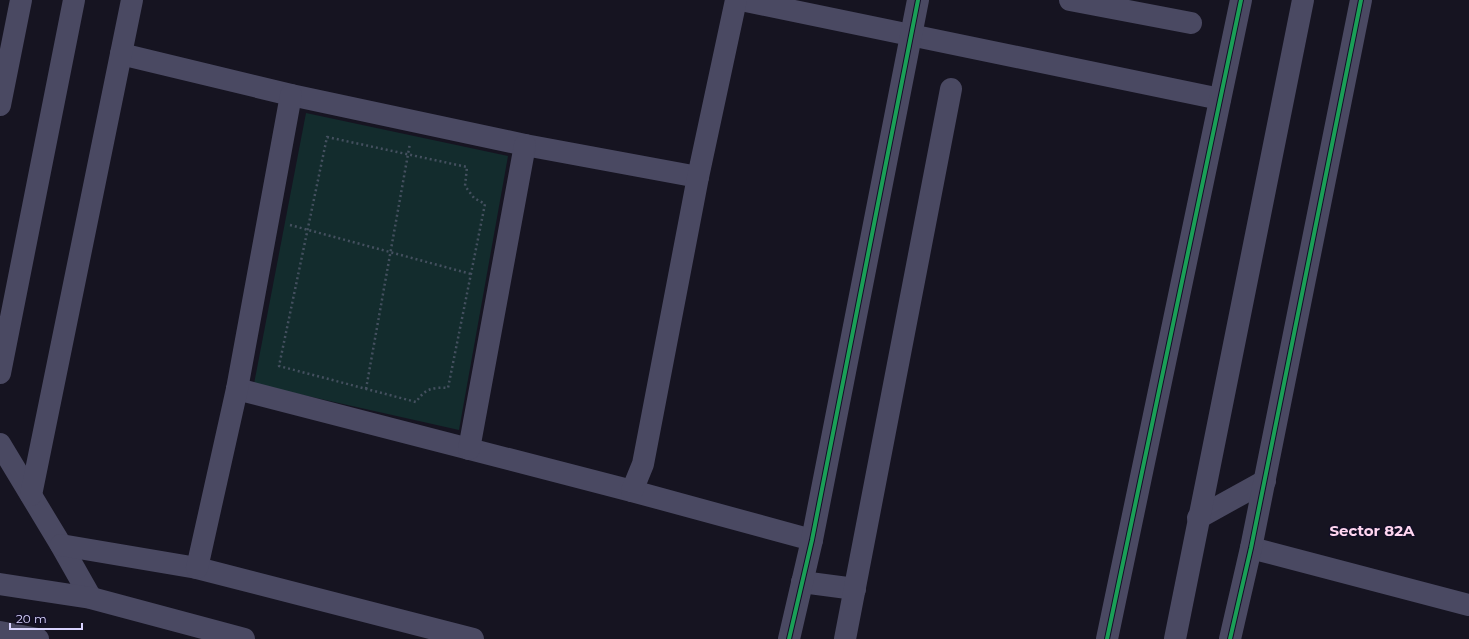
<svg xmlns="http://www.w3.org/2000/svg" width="1469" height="639" viewBox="0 0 1469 639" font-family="Montserrat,sans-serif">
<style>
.green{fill:#132c2d}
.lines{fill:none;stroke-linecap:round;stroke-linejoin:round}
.path{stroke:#44505f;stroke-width:2.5;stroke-dasharray:2 3;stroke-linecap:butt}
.minor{stroke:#4a4962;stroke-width:22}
.cycleway-casing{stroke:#130f26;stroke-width:6}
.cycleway{stroke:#1a9f57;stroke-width:4}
.labels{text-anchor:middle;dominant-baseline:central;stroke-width:3;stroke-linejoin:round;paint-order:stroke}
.district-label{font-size:15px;font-weight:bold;fill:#ffd6f0;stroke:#130f26}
</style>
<rect width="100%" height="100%" fill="#161421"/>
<path class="green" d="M306 113 508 156 459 430 254 384Z"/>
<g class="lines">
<g class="path">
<path d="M327 137 467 167 465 186 474 198 485 204 448 388C432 387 425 389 416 402L279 366Z"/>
<path d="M290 225 471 274"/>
<path d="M366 389 410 143"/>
</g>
<g class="minor">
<path d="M741 0 1220 99"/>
<path d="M1070 0 1191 23"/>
<path d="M121 54 291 95 525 145 698 177"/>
<path d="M0 105 21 0"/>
<path d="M0 373 74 0"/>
<path d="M237 389 632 491 812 540"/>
<path d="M0 444 61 545 91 598"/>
<path d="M469 449 525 145"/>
<path d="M632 491 643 464 698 177 736 0"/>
<path d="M31 495 132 0"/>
<path d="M1198 518 1265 481"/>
<path d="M61 545 197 568 473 639"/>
<path d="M1251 548 1469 605"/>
<path d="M197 568 237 389 291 95"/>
<path d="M802 582 855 589"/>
<path d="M0 584 91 598 244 639"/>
<path d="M0 632 38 639"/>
<path d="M789 639 812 540 918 0"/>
<path d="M845 639 951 89"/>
<path d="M1107 639 1241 0"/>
<path d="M1175 639 1303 0"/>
<path d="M1230 639 1251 548 1361 0"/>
</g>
<g class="cycleway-casing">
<g id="cycleway">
<path d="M789 639 812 540 918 0"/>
<path d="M1107 639 1241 0"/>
<path d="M1230 639 1251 548 1361 0"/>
</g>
</g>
<use href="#cycleway" class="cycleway"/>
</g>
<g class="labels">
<g class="district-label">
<text x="1372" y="530">Sector 82A</text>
</g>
</g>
<path d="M10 623v6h72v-6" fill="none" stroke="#d9d4ff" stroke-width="2"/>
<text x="16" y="623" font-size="12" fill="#d9d4ff" stroke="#130f26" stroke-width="3" paint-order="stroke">20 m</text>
</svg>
